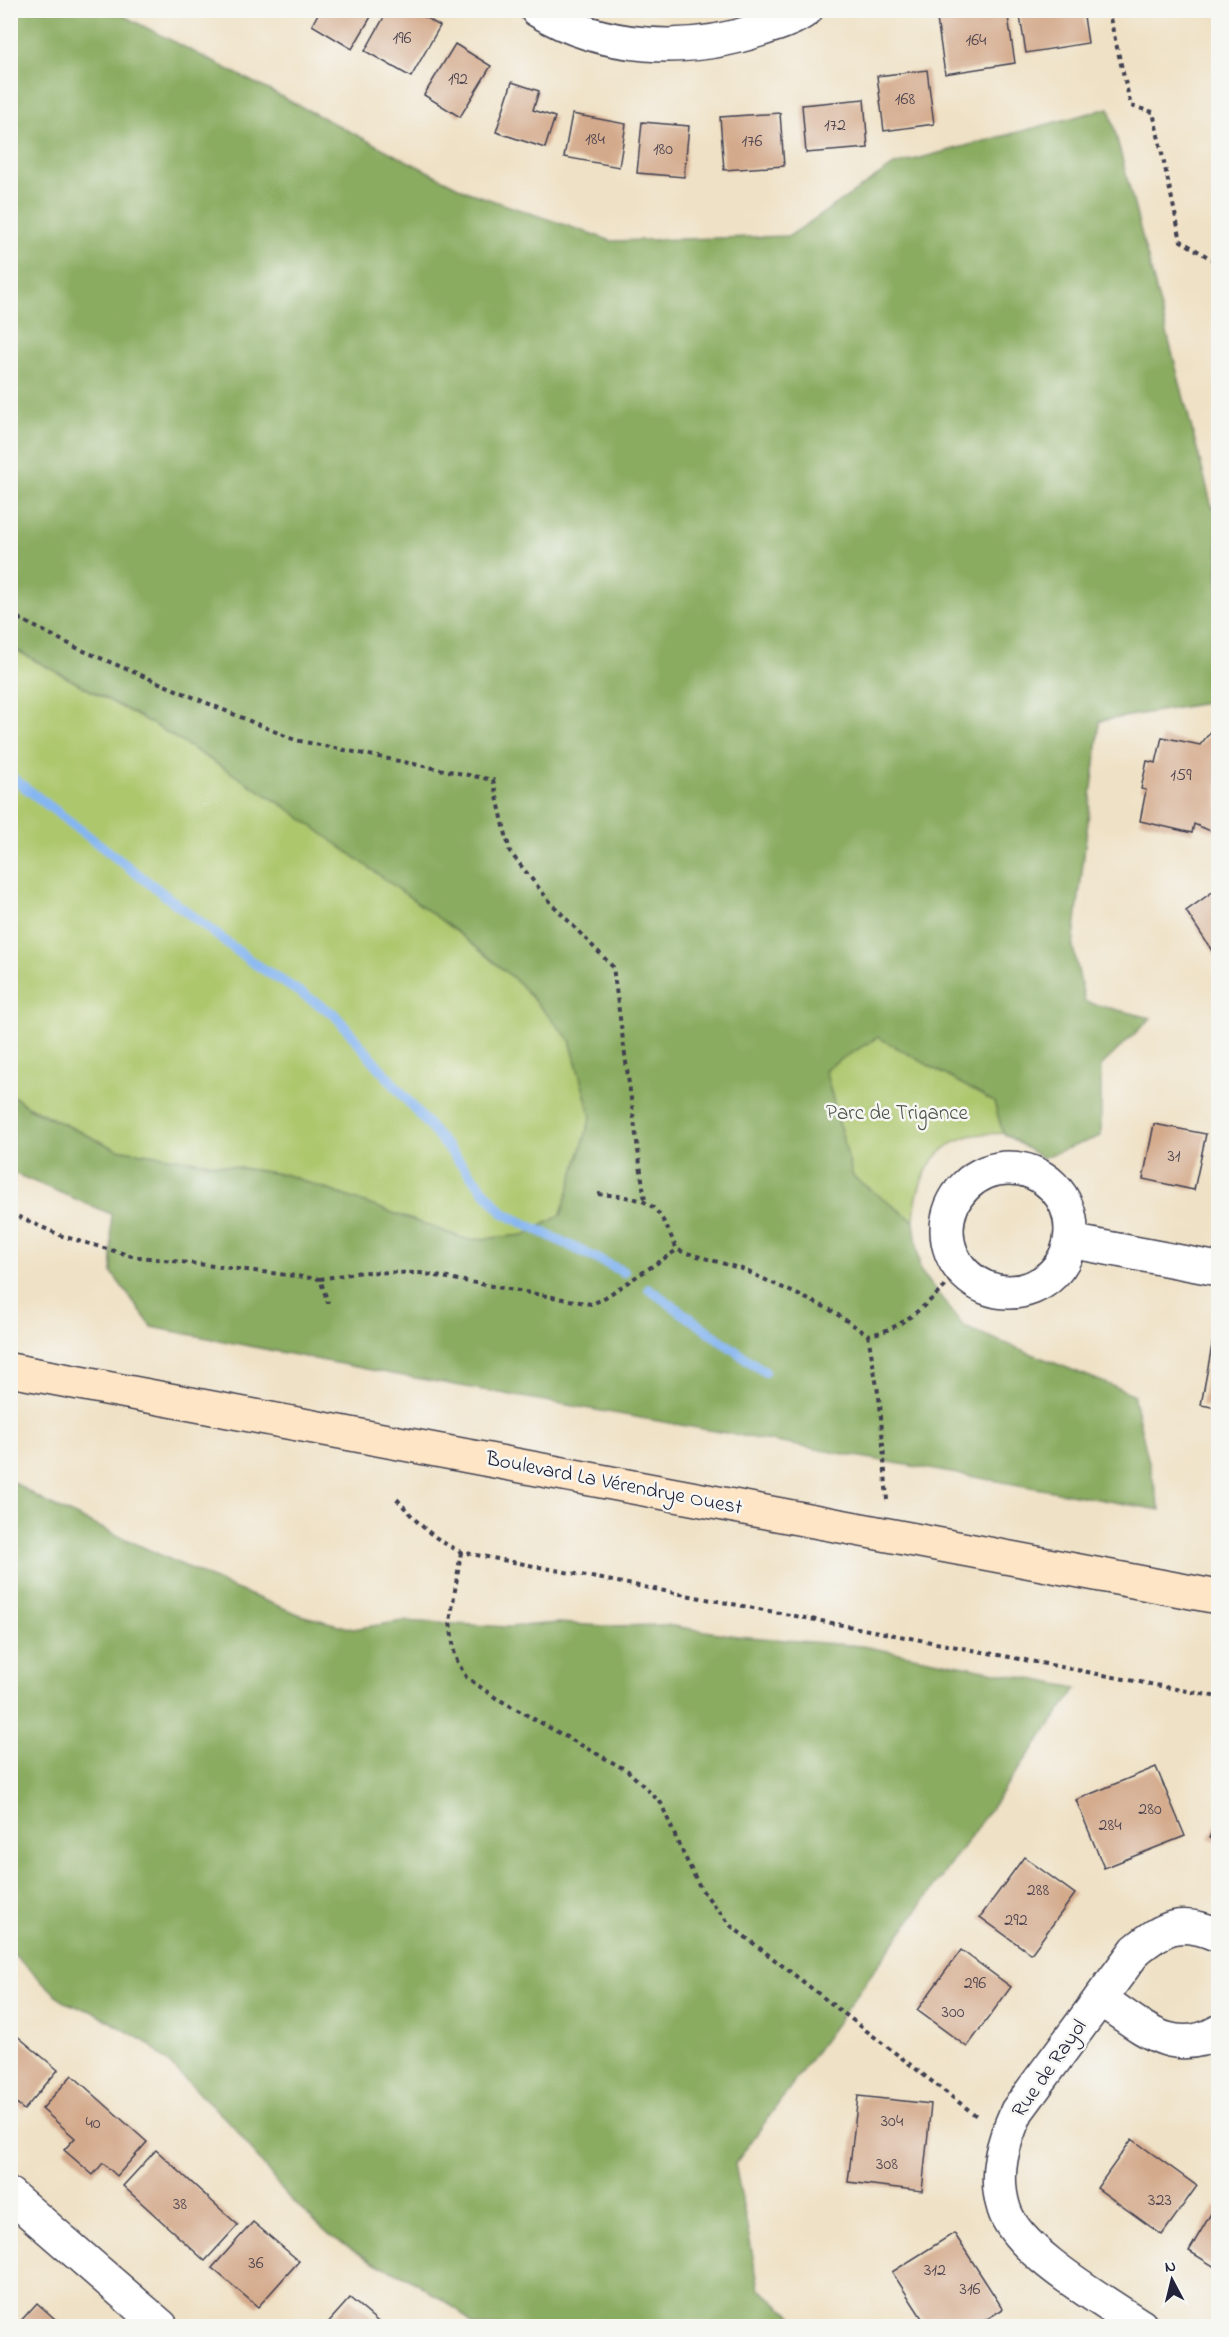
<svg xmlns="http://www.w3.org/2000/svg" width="1229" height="2337" viewBox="0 0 1229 2337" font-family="'Indie Flower',sans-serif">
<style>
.green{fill:#adc76d;stroke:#687454;stroke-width:1.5}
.forest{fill:#8aac60;stroke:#56674e;stroke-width:1.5}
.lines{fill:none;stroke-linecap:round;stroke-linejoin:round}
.stream{stroke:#86b6f1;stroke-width:10}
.building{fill:#d4aa8c}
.minor-casing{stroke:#413f50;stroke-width:36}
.secondary-casing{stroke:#413f50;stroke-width:36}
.path{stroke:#413f50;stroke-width:4;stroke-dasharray:4.5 4.5;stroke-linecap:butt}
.minor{stroke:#fff;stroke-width:33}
.secondary{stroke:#fde5c5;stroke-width:33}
.labels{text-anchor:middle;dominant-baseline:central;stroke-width:5;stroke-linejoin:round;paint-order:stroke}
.number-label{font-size:18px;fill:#4e444f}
.park-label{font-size:21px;fill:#4c544a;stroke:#f6f6f2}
.street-label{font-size:21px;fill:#22223b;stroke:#f6f6f2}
</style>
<rect width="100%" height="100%" fill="#f6f6f2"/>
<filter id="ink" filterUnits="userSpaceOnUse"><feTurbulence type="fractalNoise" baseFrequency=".0167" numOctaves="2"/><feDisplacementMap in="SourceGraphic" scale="12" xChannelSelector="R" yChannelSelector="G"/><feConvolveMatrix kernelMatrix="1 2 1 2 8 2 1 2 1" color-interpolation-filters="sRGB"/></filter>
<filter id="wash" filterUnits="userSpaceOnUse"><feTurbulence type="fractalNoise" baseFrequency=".008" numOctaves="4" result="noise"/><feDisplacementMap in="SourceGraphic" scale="24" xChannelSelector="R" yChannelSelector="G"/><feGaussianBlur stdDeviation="1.35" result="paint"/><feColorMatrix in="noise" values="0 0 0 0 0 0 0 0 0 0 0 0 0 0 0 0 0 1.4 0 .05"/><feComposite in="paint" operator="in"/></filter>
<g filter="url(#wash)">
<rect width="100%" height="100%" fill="#efe1c5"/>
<g class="green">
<path d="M10 647 158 727 286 807 456 931 517 981 570 1040 591 1117 561 1215 525 1235 468 1240 287 1175 116 1149 27 1106 11 1094Z"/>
<path d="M878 1036 994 1102 1003 1133C992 1134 977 1133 966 1137 929 1150 916 1184 914 1221L853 1177 825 1069Z"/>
</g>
<g class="forest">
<path d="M11 10 114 11 468 192 612 241 789 236 894 165 1109 108 1212 507 1218 513V701L1100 721 1073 947 1085 1002 1151 1018 1101 1066V1136L1042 1158 1003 1133 994 1102 878 1037 825 1069 853 1177 914 1221 920 1270 964 1327 1133 1394 1160 1510 387 1373 152 1327 112 1273 111 1214 11 1172V1094L27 1107 116 1149 287 1175 468 1240 525 1235 561 1215 591 1117 570 1040 517 981 456 931 286 807 158 727 11 647Z"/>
<path d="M10 1480 47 1503 228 1586 301 1615 353 1629 403 1621 508 1627 559 1623 601 1626 666 1625 737 1636 862 1646 1077 1688 735 2164 759 2288 804 2326H474L458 2310 409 2278 373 2262 332 2237 285 2194 234 2127 149 2044 94 2012 64 2002 11 1952Z"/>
</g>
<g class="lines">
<g class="stream">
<path d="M10 779H14L252 962 334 1014 503 1213 624 1272"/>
<path d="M649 1289 765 1372"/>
</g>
</g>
<g id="blocks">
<g class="building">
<path d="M320 10H375L352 49 312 25Z"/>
<path d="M388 10H413L440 26 411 77 365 51Z"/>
<path d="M987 10H1007L1015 63 945 74 937 19Z"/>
<path d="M1019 10H1083L1088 43 1026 53Z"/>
<path d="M455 44 491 66 460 117 424 95Z"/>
<path d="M927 70 934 124 884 131 877 76Z"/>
<path d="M512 82 539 91 533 110 555 117 545 148 496 132Z"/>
<path d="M864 99 868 148 806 153 802 105Z"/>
<path d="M780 113 784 166 724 170 720 117Z"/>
<path d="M572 114 626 124 619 167 564 157Z"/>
<path d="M642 122 689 126 684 177 637 173Z"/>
<path d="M1217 724 1218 725V819L1213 832 1194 824 1192 833 1140 821 1146 790 1141 789 1147 761 1156 763 1162 737 1200 745Z"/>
<path d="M1218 888V960L1186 911Z"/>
<path d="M1154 1124 1206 1134 1194 1190 1143 1179Z"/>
<path d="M1213 1340 1218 1341V1408L1201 1405Z"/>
<path d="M1156 1767 1185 1836 1104 1868 1076 1800Z"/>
<path d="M1218 1819V1843L1209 1838Z"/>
<path d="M1024 1857 1075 1894 1031 1954 980 1917Z"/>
<path d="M961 1950 1011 1987 967 2047 917 2010Z"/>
<path d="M10 2030 58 2070 24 2110 10 2099Z"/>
<path d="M72 2075 147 2142 117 2176 103 2163 93 2175 64 2150 75 2138 42 2109Z"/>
<path d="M858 2096 931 2104 922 2191 848 2182Z"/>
<path d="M1132 2139 1197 2186 1162 2235 1097 2188Z"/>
<path d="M156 2150 238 2225 205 2261 123 2186Z"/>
<path d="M1216 2205 1218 2207V2269L1189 2251Z"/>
<path d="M253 2222 299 2261 258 2307 212 2268Z"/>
<path d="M954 2233 1003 2309 976 2326H927L892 2272Z"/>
<path d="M350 2298 383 2326H325Z"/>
<path d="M37 2303 63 2326H16Z"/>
</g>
</g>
</g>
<g filter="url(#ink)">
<use href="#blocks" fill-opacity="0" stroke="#413f50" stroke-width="1.5"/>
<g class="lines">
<g class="minor-casing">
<g id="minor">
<path d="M537 10C603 50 687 54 759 30 775 25 793 20 806 10"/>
<circle cx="1009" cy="1230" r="62"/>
<path d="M1070 1241 1218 1269"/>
<path d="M1100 1999C1139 2024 1171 2059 1218 2032"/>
<path d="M10 2195 161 2326"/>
<path d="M1141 2326C1104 2301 1017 2252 1004 2209 993 2174 1003 2142 1017 2111L1136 1950C1165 1926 1182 1919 1218 1935"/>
</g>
</g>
<g class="secondary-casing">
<path id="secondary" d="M10 1370 1218 1597"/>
</g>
<g class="path">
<path d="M1108 10 1131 106 1153 112 1181 241 1218 263"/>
<path d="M10 614 79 649 295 740 493 780 510 852 551 903 613 967 645 1201"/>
<path d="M598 1194C652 1199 656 1200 677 1250"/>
<path d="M10 1213 62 1236 132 1256 320 1279 328 1303"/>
<path d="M320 1279 361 1272 420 1273 591 1304 601 1300 677 1250 742 1269 829 1309 868 1335C906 1330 934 1295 962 1271"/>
<path d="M868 1335 880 1404 887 1500"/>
<path d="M397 1499C418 1524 432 1538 461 1552L1218 1697"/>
<path d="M461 1552 450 1622 455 1657 466 1677 496 1698 628 1771 661 1803 679 1845 701 1889 731 1926 978 2117"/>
</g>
<use href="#minor" class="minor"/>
<use href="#secondary" class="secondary"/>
</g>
</g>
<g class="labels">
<g class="number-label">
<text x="402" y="39">196</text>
<text x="976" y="41">164</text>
<text x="458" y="80">192</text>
<text x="905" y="100">168</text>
<text x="835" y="126">172</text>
<text x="595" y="140">184</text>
<text x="752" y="142">176</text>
<text x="663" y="150">180</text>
<text x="1181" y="776">159</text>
<text x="1174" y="1157">31</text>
<text x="1150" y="1810">280</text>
<text x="1110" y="1826">284</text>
<text x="1038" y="1891">288</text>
<text x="1016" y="1921">292</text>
<text x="975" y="1984">296</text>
<text x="953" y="2013">300</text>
<text x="892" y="2122">304</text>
<text x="93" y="2124">40</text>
<text x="887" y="2165">308</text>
<text x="1160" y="2201">323</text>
<text x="180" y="2205">38</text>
<text x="256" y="2264">36</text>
<text x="935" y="2271">312</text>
<text x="970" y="2290">316</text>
</g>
<g class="park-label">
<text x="897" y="1114">Parc de Trigance</text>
</g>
<g class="street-label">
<text transform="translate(614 1484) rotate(11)">Boulevard La Vérendrye Ouest</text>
<text transform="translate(1050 2069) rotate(-55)">Rue de Rayol</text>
</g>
</g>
<rect width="1229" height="2337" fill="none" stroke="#f6f6f2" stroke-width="36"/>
<g transform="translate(1172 2280) rotate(353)" stroke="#f6f6f2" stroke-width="4.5" paint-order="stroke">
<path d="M0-4.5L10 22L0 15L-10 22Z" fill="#22223b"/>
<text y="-9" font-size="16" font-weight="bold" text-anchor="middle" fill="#22223b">N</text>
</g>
</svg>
